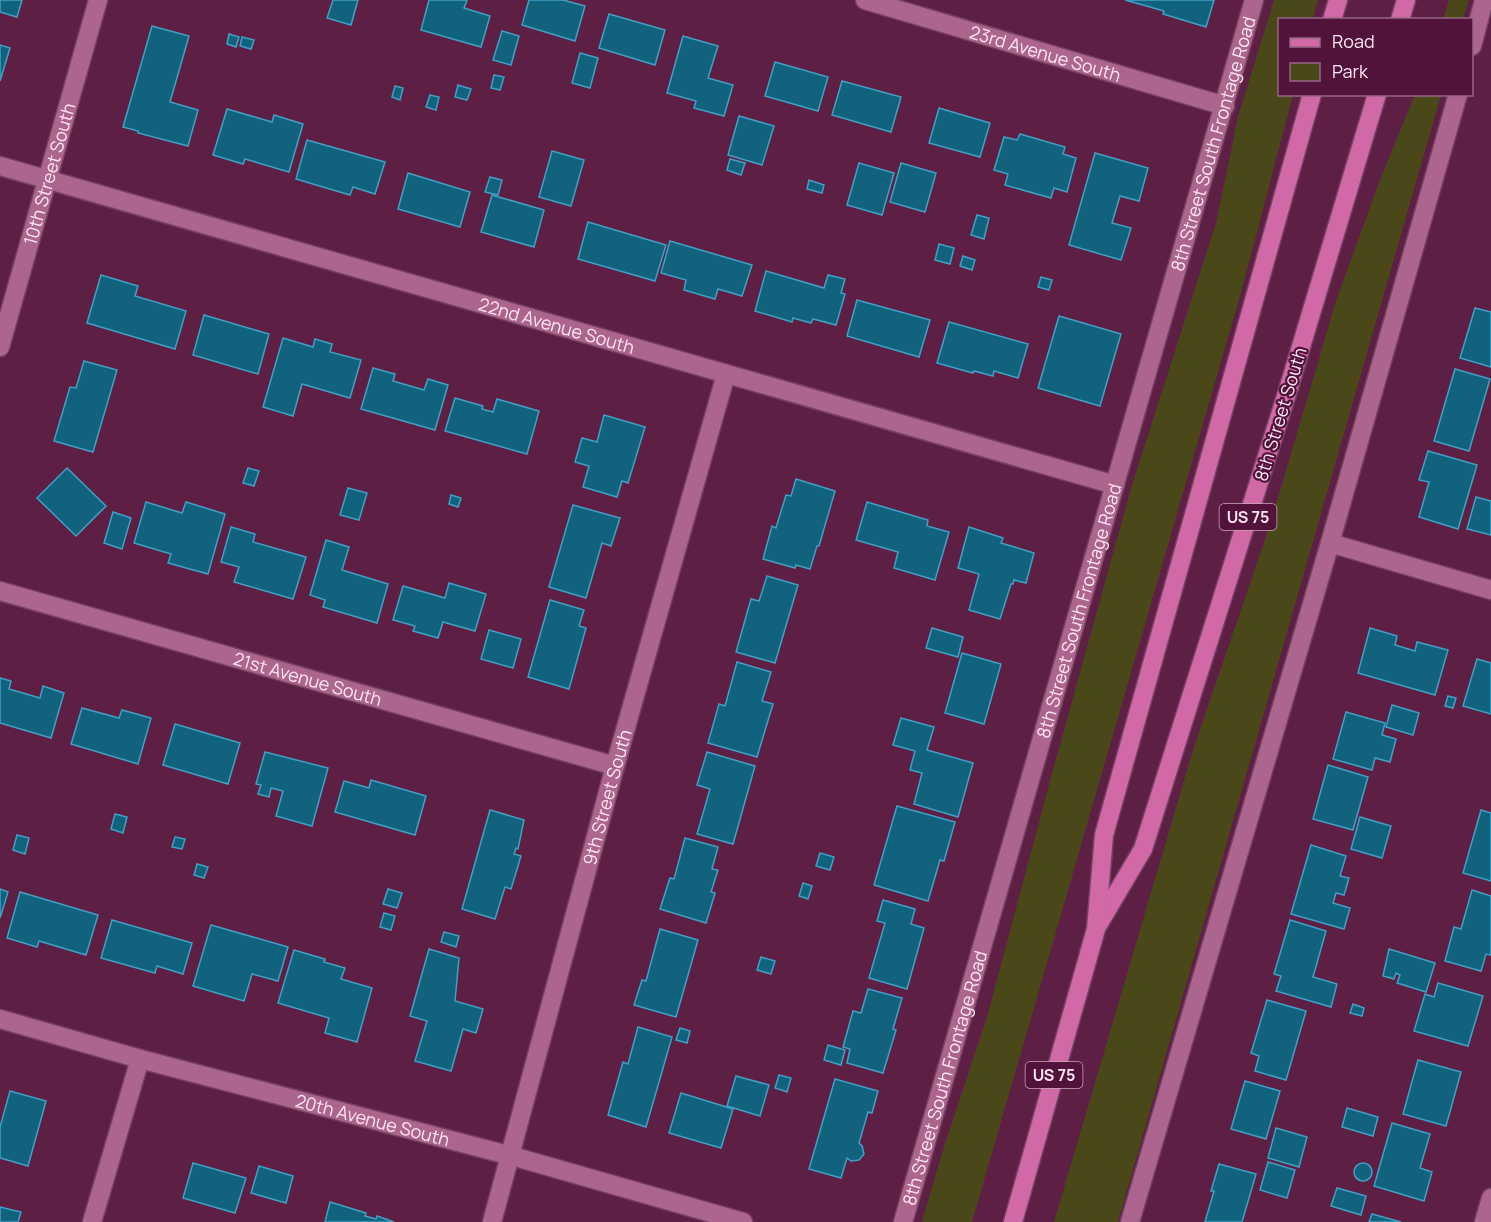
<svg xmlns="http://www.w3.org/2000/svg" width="1491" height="1222" viewBox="0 0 1491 1222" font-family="Manrope,sans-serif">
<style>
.green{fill:#4a4819}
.building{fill:#11627c;stroke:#40a1c5;stroke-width:1.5}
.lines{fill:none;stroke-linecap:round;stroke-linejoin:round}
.minor-casing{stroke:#754163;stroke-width:21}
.primary-casing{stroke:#754163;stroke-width:21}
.minor{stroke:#ac658d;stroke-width:18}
.primary{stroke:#d069a5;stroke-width:18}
.labels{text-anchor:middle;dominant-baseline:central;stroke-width:4.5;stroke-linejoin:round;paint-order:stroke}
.shield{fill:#52133b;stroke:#caa7bb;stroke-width:1.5}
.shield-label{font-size:16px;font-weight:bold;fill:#fee6f2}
.street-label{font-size:18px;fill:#fee6f2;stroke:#52133b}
</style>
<rect width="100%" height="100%" fill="#5e1f45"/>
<g class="green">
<path d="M1274 0H1318L1313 19 1280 20V94L1293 95 1242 289 972 1222H922L942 1153 987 1017 1053 770 1132 485 1216 223 1238 117Z"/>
<path d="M1449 0H1469L1463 19H1443Z"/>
<path d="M1415 94 1441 95 1118 1222H1054L1193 750 1270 525 1336 301 1378 185Z"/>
</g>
<g class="building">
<path d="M0 0H22L17 17 0 12Z"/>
<path d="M333 0H358L351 25 327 18Z"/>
<path d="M429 0H467L464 8 490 16 481 47 421 30Z"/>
<path d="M529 0H563L585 6 575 41 522 25Z"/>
<path d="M1125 0H1214L1206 27 1163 14 1164 11Z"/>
<path d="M609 14 665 30 655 65 599 48Z"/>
<path d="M152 26 189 36 170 102 198 110 188 146 138 133V131L123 127Z"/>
<path d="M502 31 519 36 511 65 493 60Z"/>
<path d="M229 34 239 37 236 47 227 44Z"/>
<path d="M683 36 718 46 708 78 733 85 724 116 694 108 696 101 667 93Z"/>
<path d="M242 37 254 40 251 49 240 46Z"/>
<path d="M0 45 10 48 0 81Z"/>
<path d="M580 53 598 58 590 88 572 83Z"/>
<path d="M775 62 828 77 818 111 765 96Z"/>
<path d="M494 75 504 77 500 90 491 88Z"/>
<path d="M842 81 901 97 891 132 832 115Z"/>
<path d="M458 85 471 89 467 100 455 97Z"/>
<path d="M395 86 403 88 400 100 392 97Z"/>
<path d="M430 95 439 97 436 110 426 107Z"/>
<path d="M939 108 990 123 980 157 929 143Z"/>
<path d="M227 109 272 122 274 115 303 124 289 172 245 159 243 164 213 155Z"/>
<path d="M739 116 774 126 762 165 728 155Z"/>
<path d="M1020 134 1065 147 1063 154 1076 158 1067 192 1054 188 1051 198 1005 185 1008 174 994 170 1004 137 1017 140Z"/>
<path d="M307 140 385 162 375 194 353 187 350 195 296 179Z"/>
<path d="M552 151 584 160 571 206 539 197Z"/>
<path d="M1095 153 1148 168 1139 201 1120 196 1112 223 1131 228 1121 260 1069 245Z"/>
<path d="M730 159 745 163 741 175 727 170Z"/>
<path d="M859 163 894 173 882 215 847 205Z"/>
<path d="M901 163 936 173 925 212 890 202Z"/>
<path d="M408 173 470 192 460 227 398 209Z"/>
<path d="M490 177 502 180 498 195 485 192Z"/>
<path d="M809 180 824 185 822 193 807 189Z"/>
<path d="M492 195 544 210 534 247 481 232Z"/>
<path d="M977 215 989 218 984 239 971 235Z"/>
<path d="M588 222 666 245 655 281 578 259Z"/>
<path d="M670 241 752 265 742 296 718 289 715 299 684 290 686 280 661 273Z"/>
<path d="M939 244 954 248 950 264 935 260Z"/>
<path d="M963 256 975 260 972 270 960 266Z"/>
<path d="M766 271 824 288 828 275 845 279 841 293 845 294 836 325 813 319 811 323 793 318 792 322 755 311Z"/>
<path d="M101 275 138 286 135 296 186 311 175 349 87 323Z"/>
<path d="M1041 277 1052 280 1049 290 1038 287Z"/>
<path d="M857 300 930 320 919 357 847 336Z"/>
<path d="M1475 308 1491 312V367L1460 358Z"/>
<path d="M204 315 269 334 258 374 193 355Z"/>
<path d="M1059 316 1121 334 1100 406 1038 388Z"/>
<path d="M949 322 1028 344 1018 378 994 371 993 376 974 371 973 373 937 363Z"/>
<path d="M283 338 313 347 315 339 332 344 330 352 361 360 350 398 302 384 293 416 263 407Z"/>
<path d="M84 361 117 370 93 452 54 441 70 387 76 388Z"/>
<path d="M373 368 395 374 393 381 424 390 428 379 448 385 435 430 361 409Z"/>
<path d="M1455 369 1490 379 1469 451 1434 441Z"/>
<path d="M455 398 483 406 482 409 493 412 497 399 539 411 527 454 445 431Z"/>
<path d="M604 415 645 427 628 483 622 481 617 497 583 487 589 466 575 462 582 438 597 442Z"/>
<path d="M1428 451 1477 465 1458 529 1419 517 1429 482 1419 480Z"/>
<path d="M67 468 106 506 76 536 37 498Z"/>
<path d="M248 468 259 471 254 486 243 483Z"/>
<path d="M796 479 835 491 819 546H817L810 569 796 565 795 568 763 559 772 526 776 528 786 495 791 496Z"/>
<path d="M348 488 367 493 359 520 340 515Z"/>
<path d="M451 495 461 498 458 507 449 504Z"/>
<path d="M1476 497 1491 501V535L1467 529Z"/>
<path d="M146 502 182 513 186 502 225 514 208 574 168 563 171 554 134 543Z"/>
<path d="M867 502 928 520 927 526 949 532 935 580 894 568 898 552 856 540Z"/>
<path d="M573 505 620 518 611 546 602 543 586 598 549 587Z"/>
<path d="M113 512 131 518 122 549 104 543Z"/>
<path d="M231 527 255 534 253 542 306 557 293 599 234 582 239 567 221 562Z"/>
<path d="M969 527 1003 538 1001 543 1034 553 1026 583 1014 580 1013 584H1011L1000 619 969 610 979 574 958 568Z"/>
<path d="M326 540 349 547 342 570 388 584 377 623 323 607 325 600 310 595Z"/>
<path d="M767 576 798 585 775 663 736 652 751 599 759 601Z"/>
<path d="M449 583 486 594 475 631 443 622 438 638 413 631 415 626 393 620 403 586 445 598Z"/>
<path d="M550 600 584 610 579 626 586 628 569 689 528 677Z"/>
<path d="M932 628 963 637 958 657 926 648Z"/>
<path d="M1370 628 1397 636 1395 645 1415 651 1417 642 1448 650 1435 695 1358 673Z"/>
<path d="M489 630 521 639 513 668 481 659Z"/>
<path d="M962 653 1001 664 984 724 945 713Z"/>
<path d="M1477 659 1491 663V714L1463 706Z"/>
<path d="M737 662 771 672 762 701 773 704 757 757 708 743 719 704 725 706Z"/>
<path d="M0 678 11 681 9 689 40 698 43 686 64 693 51 738 0 723Z"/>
<path d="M1448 696 1456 698 1453 708 1445 706Z"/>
<path d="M1392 705 1419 713 1413 735 1386 727Z"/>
<path d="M82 708 119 718 122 710 151 718 138 764 71 744Z"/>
<path d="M1346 712 1385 723 1382 735 1396 739 1390 762 1375 758 1372 770 1333 759Z"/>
<path d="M901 718 934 727 927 750 973 763 958 817 914 804 922 773 910 770 915 751 893 745Z"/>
<path d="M175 724 240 743 228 784 163 765Z"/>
<path d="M265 752 328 768 312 826 276 816 283 791 271 788 269 797 258 794 261 785 256 784Z"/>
<path d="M707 752 755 766 733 844 697 834 710 789 697 785Z"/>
<path d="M1328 765 1368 777 1353 830 1313 819Z"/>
<path d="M371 780 426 796 415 835 335 812 344 781 369 788Z"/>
<path d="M897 806 955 822 944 861 940 860 928 901 874 885Z"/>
<path d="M490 810 524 820 518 849 516 848 514 854 521 856 511 889 505 887 495 919 462 909Z"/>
<path d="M1481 810 1491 813V881L1463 873Z"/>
<path d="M115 814 127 817 123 833 111 829Z"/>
<path d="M1360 817 1391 826 1382 858 1351 849Z"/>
<path d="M17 835 29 838 25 854 13 850Z"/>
<path d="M175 837 185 839 182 849 172 847Z"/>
<path d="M685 838 718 847 712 869 718 870 711 892 715 893 706 923 660 909 670 878 674 879Z"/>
<path d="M1311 845 1346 856 1340 876 1349 878 1344 895 1336 893 1333 903 1350 908 1344 929 1291 914Z"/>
<path d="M820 853 834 857 830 870 816 866Z"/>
<path d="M197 864 208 867 204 878 194 875Z"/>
<path d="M803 883 812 886 808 899 799 896Z"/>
<path d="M0 889 8 892 0 918Z"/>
<path d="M388 889 402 893 397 908 383 904Z"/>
<path d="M1472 890 1491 896V955L1486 954 1481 971 1445 961 1454 927 1461 929Z"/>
<path d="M20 892 98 915 86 955 39 941 37 947 7 938Z"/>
<path d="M883 900 915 909 911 924 924 928 907 989 869 978 885 923 877 921Z"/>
<path d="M384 913 395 916 391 930 380 927Z"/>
<path d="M112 920 192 943 183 974 157 966 155 973 101 958Z"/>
<path d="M1290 920 1326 931 1313 977 1337 984 1331 1007 1276 991 1281 976 1274 974Z"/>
<path d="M211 925 288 947 278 981 252 974 244 1001 193 986Z"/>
<path d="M660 929 698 940 676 1017 634 1005 642 980 646 981Z"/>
<path d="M444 932 459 936 456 947 441 942Z"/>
<path d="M429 949 459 958 455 1001 483 1009 476 1033 463 1029 451 1071 415 1061 427 1021 410 1016Z"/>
<path d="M1389 949 1435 963 1426 992 1397 983 1400 975 1396 973 1394 979 1383 976Z"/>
<path d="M294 950 325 959 324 962 345 968 341 979 372 988 357 1042 325 1033 329 1018 278 1003Z"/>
<path d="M761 957 775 961 771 974 757 970Z"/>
<path d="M1438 983 1483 996 1468 1046 1414 1031 1425 994 1434 997Z"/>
<path d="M868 989 902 998 893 1029 896 1030 883 1073 847 1063 850 1049 843 1047 853 1011 861 1013Z"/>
<path d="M1267 1000 1306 1011 1286 1080 1255 1071 1259 1056 1251 1053Z"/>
<path d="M1353 1004 1364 1008 1362 1016 1350 1013Z"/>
<path d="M638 1027 672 1037 646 1127 608 1115 623 1062 628 1064Z"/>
<path d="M680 1028 690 1031 687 1043 676 1040Z"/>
<path d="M828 1045 845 1050 841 1065 824 1060Z"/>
<path d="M1418 1060 1461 1072 1446 1126 1403 1114Z"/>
<path d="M779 1075 791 1078 787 1092 775 1088Z"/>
<path d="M736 1076 769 1085 760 1116 727 1106Z"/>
<path d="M835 1079 878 1091 872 1113 868 1112 859 1143 862 1146 864 1154 859 1160 851 1161 847 1158 841 1178 809 1169Z"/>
<path d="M1245 1081 1280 1091 1266 1139 1231 1129Z"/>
<path d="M10 1091 46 1101 28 1166 0 1158V1127Z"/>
<path d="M681 1093 733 1109 721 1148 669 1133Z"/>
<path d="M1347 1108 1378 1117 1373 1136 1342 1127Z"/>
<path d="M1392 1123 1430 1134 1420 1168 1432 1172 1424 1201 1374 1186Z"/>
<path d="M1276 1128 1307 1137 1299 1167 1268 1158Z"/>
<path d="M1268 1162 1295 1170 1287 1198 1260 1190Z"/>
<circle cx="1363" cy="1172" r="9"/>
<path d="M193 1163 246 1178 235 1213 183 1198Z"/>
<path d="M1219 1164 1256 1174 1242 1222H1205L1214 1191H1211Z"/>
<path d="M259 1166 293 1176 286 1203 251 1193Z"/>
<path d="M1337 1188 1366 1196 1361 1215 1331 1206Z"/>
<path d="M330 1202 366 1213 365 1216 376 1219 377 1216 394 1222H325Z"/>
<path d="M0 1207 21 1212 18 1222H0Z"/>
<path d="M1372 1214 1401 1222H1369Z"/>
</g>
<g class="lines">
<g class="minor-casing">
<g id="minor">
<path id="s1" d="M865 0 1225 106"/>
<path d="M1472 46 1484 0"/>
<path id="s2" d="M0 166 1115 485"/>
<path id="s3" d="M0 347 98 0"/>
<path d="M1330 543 1491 590"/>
<path id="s4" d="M0 591 615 766"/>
<path id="s5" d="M0 1019 140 1059 512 1156 743 1222"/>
<path d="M92 1222 140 1059"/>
<path id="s6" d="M492 1222 615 766 726 374"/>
<path id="s7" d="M903 1222 1254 0"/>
<path d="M1130 1222 1330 543 1458 94"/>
<path d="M1484 1222 1491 1198"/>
</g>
</g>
<g class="primary-casing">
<g id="primary">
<path d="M1332 20 1338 0"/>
<path d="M1400 20 1406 0"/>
<path d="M1098 925 1143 849 1288 390 1377 94"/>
<path d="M1013 1222 1096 929 1104 835 1312 94"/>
</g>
</g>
<use href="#minor" class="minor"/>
<use href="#primary" class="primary"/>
</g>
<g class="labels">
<g class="shield">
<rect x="1219.5" y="504" width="57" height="26" rx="4.5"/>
<rect x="1025.5" y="1062" width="57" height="26" rx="4.5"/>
</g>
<g class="shield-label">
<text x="1248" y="517">US 75</text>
<text x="1054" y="1075">US 75</text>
</g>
<g class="street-label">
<text stroke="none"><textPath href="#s1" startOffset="188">23rd Avenue South</textPath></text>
<text stroke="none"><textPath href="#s7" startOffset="1122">8th Street South Frontage Road</textPath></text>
<text stroke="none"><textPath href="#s3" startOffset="180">10th Street South</textPath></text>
<text stroke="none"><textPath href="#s2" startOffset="579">22nd Avenue South</textPath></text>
<text transform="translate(1280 414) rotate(-73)">8th Street South</text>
<text stroke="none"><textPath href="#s7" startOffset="636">8th Street South Frontage Road</textPath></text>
<text stroke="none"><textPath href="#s4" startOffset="320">21st Avenue South</textPath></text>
<text stroke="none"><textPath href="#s6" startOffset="440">9th Street South</textPath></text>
<text stroke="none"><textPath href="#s7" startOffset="150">8th Street South Frontage Road</textPath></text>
<text stroke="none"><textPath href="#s5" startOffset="386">20th Avenue South</textPath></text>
</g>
</g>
<rect x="1278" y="18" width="195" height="78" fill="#52133b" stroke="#976784" stroke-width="1.5"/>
<rect x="1290" y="38" width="30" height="9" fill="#d069a5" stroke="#976784" stroke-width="1.5"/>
<text x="1332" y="48" font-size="18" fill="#fee6f2">Road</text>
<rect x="1290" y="63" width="30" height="18" fill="#4a4819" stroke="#976784" stroke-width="1.5"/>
<text x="1332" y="78" font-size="18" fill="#fee6f2">Park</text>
</svg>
